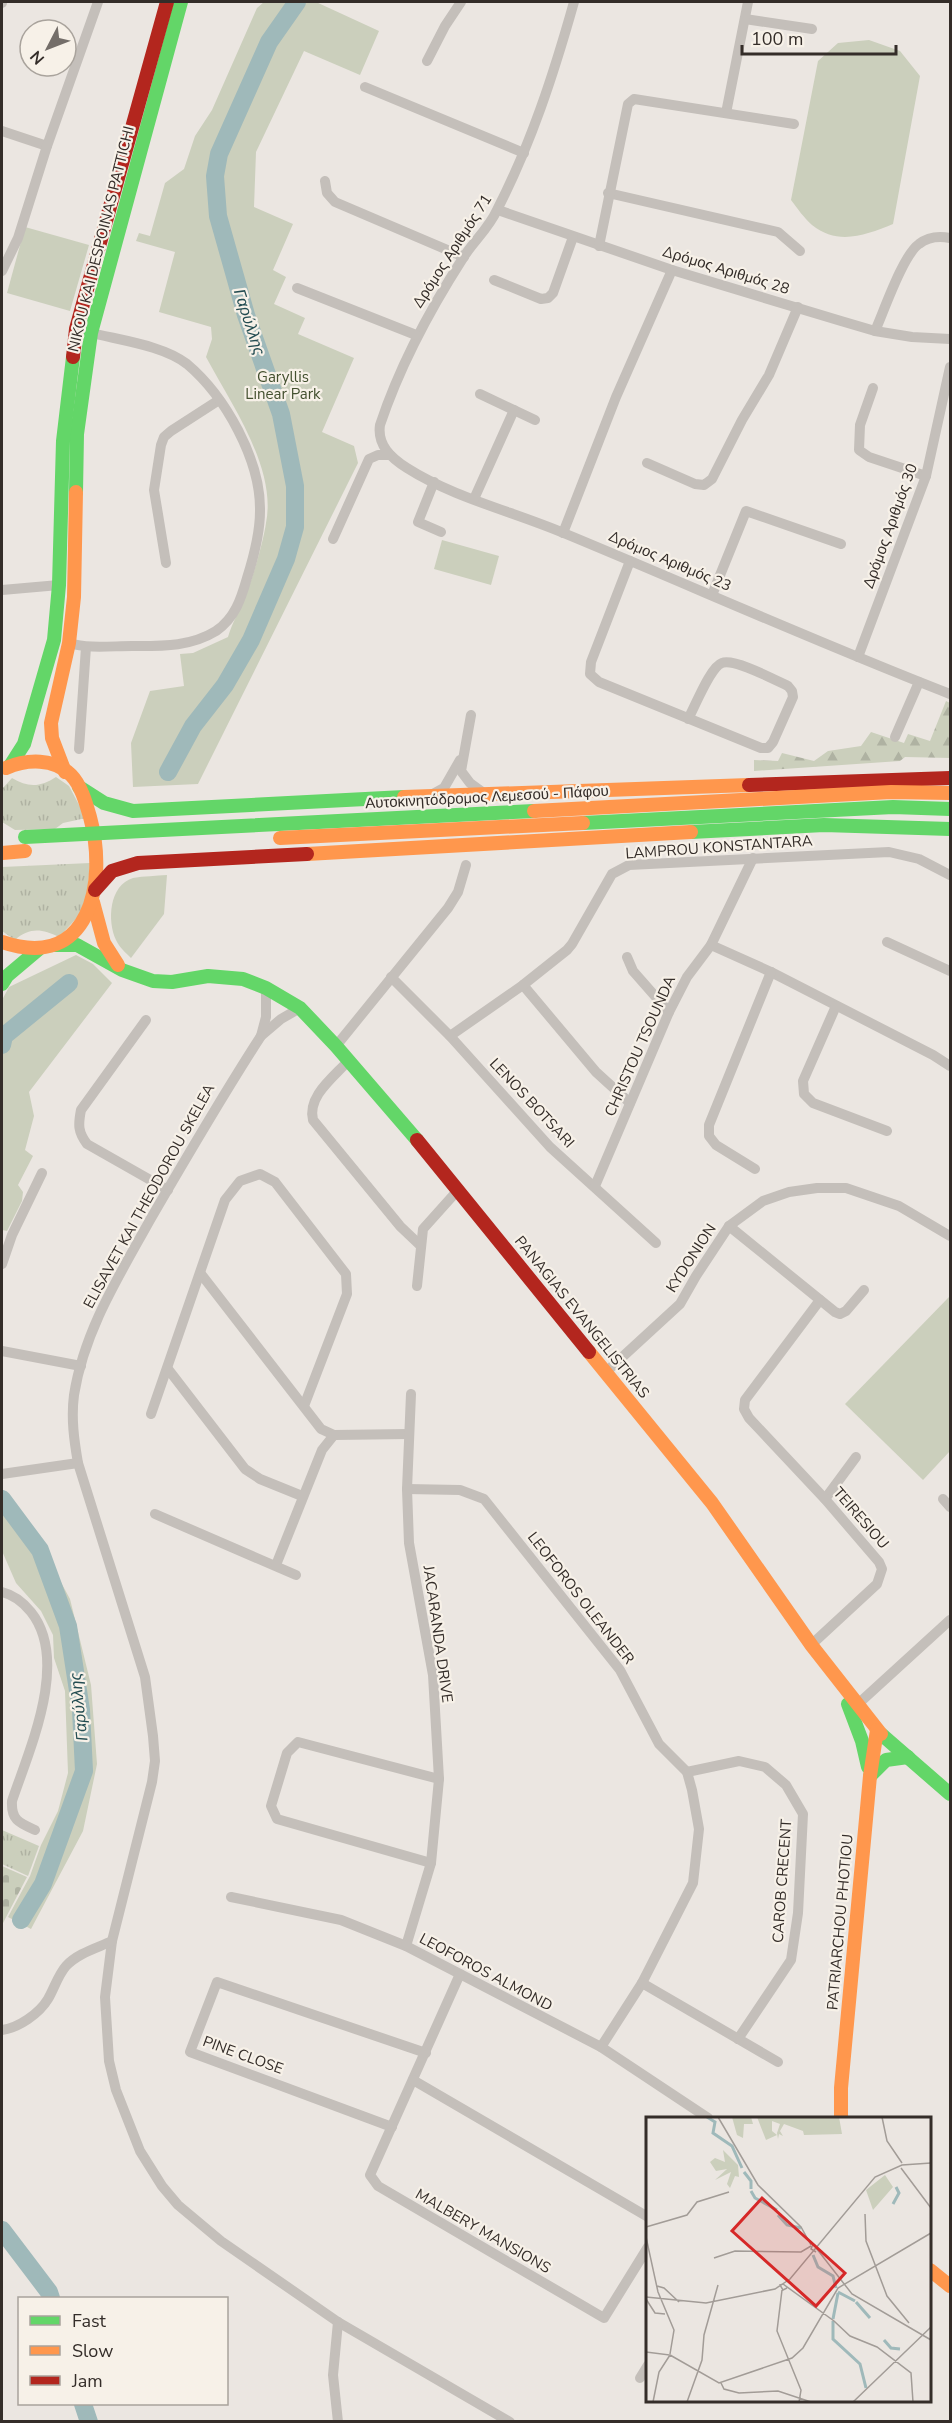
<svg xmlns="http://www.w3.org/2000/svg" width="952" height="2423" viewBox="0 0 952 2423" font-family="'Nunito Sans',sans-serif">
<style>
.grass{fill:url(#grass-tufts)}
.forest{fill:url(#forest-firs)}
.cemetery{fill:url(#cemetery-stones)}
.park{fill:#cbcfbc}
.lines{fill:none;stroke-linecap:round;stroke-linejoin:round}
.river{stroke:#9fb9ba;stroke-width:18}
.street{stroke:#c4bfba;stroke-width:10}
.fast{stroke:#63d668;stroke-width:14}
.slow{stroke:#ff974d;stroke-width:14}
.jam{stroke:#b3261e;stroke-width:14}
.fast-bridge{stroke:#63d668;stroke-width:14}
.slow-bridge{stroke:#ff974d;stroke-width:14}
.labels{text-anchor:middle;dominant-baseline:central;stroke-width:4.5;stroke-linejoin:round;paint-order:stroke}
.street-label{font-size:15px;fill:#342d29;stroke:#f7f1e8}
.park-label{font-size:15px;fill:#43502f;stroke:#f7f1e8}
.water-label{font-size:16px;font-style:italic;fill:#234c51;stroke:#f7f1e8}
.inset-river{fill:none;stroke:#9fb9ba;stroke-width:3}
.inset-road{fill:none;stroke:#a29c97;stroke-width:1.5}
.view{fill:#d62828;fill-opacity:0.15;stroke:#d62828;stroke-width:3}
.inset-edge{fill:none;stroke:#342d29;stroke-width:3}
</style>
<defs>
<pattern id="grass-tufts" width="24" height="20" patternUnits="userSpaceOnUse" patternTransform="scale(1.5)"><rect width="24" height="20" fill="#cbcfbc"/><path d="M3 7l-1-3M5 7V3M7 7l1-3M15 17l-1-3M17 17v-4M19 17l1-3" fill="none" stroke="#afb2a2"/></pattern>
<pattern id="forest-firs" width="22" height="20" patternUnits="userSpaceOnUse" patternTransform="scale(1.5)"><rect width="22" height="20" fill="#cbcfbc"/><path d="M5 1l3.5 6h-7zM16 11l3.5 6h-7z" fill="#afb2a2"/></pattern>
<pattern id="cemetery-stones" width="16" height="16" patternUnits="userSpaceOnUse" patternTransform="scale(1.5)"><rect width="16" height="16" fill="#cbcfbc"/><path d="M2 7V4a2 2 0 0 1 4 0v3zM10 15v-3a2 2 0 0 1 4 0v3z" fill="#afb2a2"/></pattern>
</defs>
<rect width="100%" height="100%" fill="#ebe6e1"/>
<g class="grass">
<path d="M56 777 69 786 86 818 63 823 55 829 15 830 2 822V789L12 778C28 788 41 787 56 777Z"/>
<path d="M90 863 86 908 59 937C42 929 30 927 15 940L2 931V867Z"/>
<path d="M2 1830 39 1846 28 1876 2 1864Z"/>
</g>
<path class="forest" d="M946 701 950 703V758L905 757 900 761 754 771V760L778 761 782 753 814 761 828 751 861 746 871 732 904 743 908 734 930 741Z"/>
<path class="cemetery" d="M2 1866 27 1877 2 1925Z"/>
<g class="park">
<path d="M264 2H316L379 31 360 75 304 51 256 152 254 207 293 224 273 270 286 277 274 304 305 318 298 334 354 358 322 432 354 446 358 463 198 784 133 787 131 743 150 691 184 686 180 654 193 653 228 637C232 623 239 612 244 599 252 581 263 543 266 523 277 468 231 404 206 357L212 339 211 327 159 312 175 252 136 241 139 233 150 236 165 183 184 169 195 136 212 110 257 8Z"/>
<path d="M869 40 900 51 920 76 893 224C866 235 838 246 812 225 804 218 797 208 791 200L818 61 838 43Z"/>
<path d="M25 227 89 245 70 311 7 293Z"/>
<path d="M442 540 499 556 491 585 434 569Z"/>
<path d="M167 875 164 914 131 958C126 953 119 947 116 940 107 921 109 885 133 878 144 876 156 876 167 875Z"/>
<path d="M76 955 93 964 112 983 29 1092 34 1116 25 1150 33 1156 18 1185 23 1192 22 1201 7 1231 2 1230V1000L9 987Z"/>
<path d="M949 1297 950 1451 923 1480 845 1404Z"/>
<path d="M2 1490 39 1542 70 1599 91 1685 97 1764 83 1831 31 1929 8 1917 30 1876 41 1845 58 1811 68 1773 65 1691 54 1658 53 1635 41 1611 16 1583 2 1551Z"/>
</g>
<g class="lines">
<g class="river">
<path d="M168 772 193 726 225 685 251 640 286 559 295 527V486L281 414 246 315 218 216 215 176 219 154 269 42 297 2"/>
<path d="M2 1045 4 1036 69 983"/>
<path d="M2 1499 40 1550 68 1626 81 1710 84 1771 43 1884 21 1920"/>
<path d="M2 2230 49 2292 51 2298"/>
<path d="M83 2404 89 2422"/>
</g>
<g class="street">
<path d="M574 2C554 73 531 144 497 210 489 228 473 242 463 258 429 311 400 365 380 425 377 445 391 458 407 468 454 498 515 512 566 534 694 587 821 644 950 694"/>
<path d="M2 3V2"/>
<path d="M745 19 812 29"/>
<path d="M427 61 445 26 461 2"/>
<path d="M365 87 524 153"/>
<path d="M726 113 748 2"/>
<path d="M2 131 47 146"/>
<path d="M325 181 327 193 335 202 464 257"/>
<path d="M608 193 778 232 800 251"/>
<path d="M498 210 672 270 841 321 875 331 912 337 950 339"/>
<path d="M599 246 628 104 634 99 794 124"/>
<path d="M2 271 18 238 47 146 98 2"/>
<path d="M494 280 541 299 548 298 553 293 573 237"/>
<path d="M297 288 416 335"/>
<path d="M875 331C884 311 903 255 919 244 928 237 940 236 950 238"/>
<path d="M873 388 860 425 859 450 869 457 926 476"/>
<path d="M480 394 535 420"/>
<path d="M647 463 695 484 704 485 712 479 742 420 769 375 798 307"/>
<path d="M434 482 418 522 441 532"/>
<path d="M474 499 514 410"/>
<path d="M563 533 616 397 672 270"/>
<path d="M333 539 369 459 378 455H390"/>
<path d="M630 561 591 662 590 674 599 682 761 748H768L773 742 793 697 792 691 788 686C775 680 734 658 722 663 710 667 695 707 688 719"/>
<path d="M166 563 154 490 161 445 164 437 171 431 219 400"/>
<path d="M2 590 59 585"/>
<path d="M712 595 746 511 841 544"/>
<path d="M69 643C89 649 111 646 132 646 162 646 190 647 216 631 235 618 241 599 247 578 254 556 260 534 260 511 261 460 225 396 187 364 163 345 118 340 88 332"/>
<path d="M858 657 926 476 950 367"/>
<path d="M471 715 461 771 470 783 485 794"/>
<path d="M895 737 919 682"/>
<path d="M79 749 86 647"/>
<path d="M433 794 444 788 460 760"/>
<path d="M887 942 950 971"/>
<path d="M711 945 771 972 933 1055 950 1066"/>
<path d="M627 957 633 971 669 1012"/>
<path d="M391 977 450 1036 550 1147 656 1243"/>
<path d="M523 985 596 1072 630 1103"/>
<path d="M836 1006 803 1081 804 1094 813 1103 887 1131"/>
<path d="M300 1008 281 1019 261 1036C222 1096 186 1158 150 1220 119 1276 84 1331 74 1395 71 1418 74 1440 78 1463L145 1677 153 1736 155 1761 152 1782 112 1941 105 1997 109 2061 116 2090 140 2151 162 2186 178 2205 221 2241 338 2322 510 2422"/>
<path d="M146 1020 81 1110C78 1125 78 1132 87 1144L168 1190"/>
<path d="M261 1036 266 1017V988"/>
<path d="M450 1036 523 985 567 950 572 944 612 874 629 865 889 852 919 859 950 875"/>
<path d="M336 1046 448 908 458 892 466 865"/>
<path d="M349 1060C334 1077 307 1096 313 1120L400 1226 420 1245"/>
<path d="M755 1169 716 1145 709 1136V1125L771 972"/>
<path d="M595 1186 669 1012 687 977 711 945 753 858"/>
<path d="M729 1226 835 1312 840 1314 846 1311 864 1290"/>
<path d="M2 1264 12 1235 42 1173"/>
<path d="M201 1274 321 1429 334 1435 409 1434"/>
<path d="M417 1286 423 1229 458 1190"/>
<path d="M2 1351 81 1366"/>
<path d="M168 1369 245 1469 260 1479 302 1496"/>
<path d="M606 1372 680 1304 696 1276 729 1226 763 1201 789 1192 817 1188H846L899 1206 950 1236"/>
<path d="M151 1414 225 1200 240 1181 260 1174 275 1182 346 1274 347 1294 304 1406"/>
<path d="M2 1474 78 1463"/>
<path d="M407 1489 460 1490 484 1499 620 1670 659 1744 687 1772 692 1790 699 1829 693 1883 642 1983 601 2047"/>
<path d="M825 1499 856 1457"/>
<path d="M943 1499 950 1507"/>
<path d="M155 1514 296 1575"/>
<path d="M276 1565 322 1450 334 1435"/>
<path d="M2 1592C14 1595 23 1602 31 1612 70 1661 29 1750 12 1801 11 1820 19 1823 35 1830"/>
<path d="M811 1645 877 1584 882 1569 879 1562 825 1499 749 1418 744 1409 745 1400 820 1300"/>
<path d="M858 1704 950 1620"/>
<path d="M687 1772 739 1761 765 1767 786 1785 803 1814 798 1913 791 1960 738 2039"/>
<path d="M431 1863 277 1819 271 1806 287 1753 298 1742 439 1779"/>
<path d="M231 1897 341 1920 406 1946 601 2047 708 2118"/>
<path d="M406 1946 431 1863 439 1779 433 1675 409 1543 407 1489 411 1394"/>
<path d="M460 1974 370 2175 378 2186 604 2318 648 2247"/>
<path d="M642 1983 778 2062"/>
<path d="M2 2030C18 2028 39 2014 48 1999 54 1989 58 1975 66 1966 78 1953 97 1948 112 1941"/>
<path d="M413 2080 648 2217"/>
<path d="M392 2127 190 2052 217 1982 426 2053"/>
<path d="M338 2322 333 2375 338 2422"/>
<path d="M640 2378 648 2365"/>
</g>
<g class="fast">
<path d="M76 492 77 434 91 333 181 2"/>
<path d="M10 766 24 744 54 640 59 585 63 441 73 357"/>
<path d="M79 787 104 803 133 811 404 797"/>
<path d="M691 832 824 825 950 829"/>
<path d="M55 945H77L122 970 153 981 172 982 208 976 243 979 266 988 300 1008 336 1046 417 1140"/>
<path d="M2 984 7 976 39 949"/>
<path d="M848 1704 862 1741 868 1767"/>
<path d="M881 1734 950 1794"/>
<path d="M870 1776 886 1760 908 1757"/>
</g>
<g class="slow">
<path d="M65 772 52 738 51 723 69 643 74 597 76 492"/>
<path d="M404 797 749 785"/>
<path d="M2 853 25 851"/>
<path d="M307 854 691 832"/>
<path d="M93 902 104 943 118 965"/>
<path d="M2 942C90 972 108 882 90 817 86 803 81 785 71 775 54 758 27 759 6 768"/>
<path d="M589 1352 712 1503 812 1646 881 1734"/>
<path d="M841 2118V2088L870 1776 877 1730"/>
<path d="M930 2270 950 2286"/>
</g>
<g class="jam">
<path d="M73 357 76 329 167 2"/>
<path d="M749 785 950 778"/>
<path d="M95 890 112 871 138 863 307 854"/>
<path d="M417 1140 589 1352"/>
</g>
<g class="fast-bridge">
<path d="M583 823 893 807 950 809"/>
<path d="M25 837 534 811"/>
</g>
<g class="slow-bridge">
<path d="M534 811 891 792 950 793"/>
<path d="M280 838 583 823"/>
</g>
</g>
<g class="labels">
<g class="street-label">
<text transform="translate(101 239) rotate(-76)">NIKOU KAI DESPOINAS PATTICHI</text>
<text transform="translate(452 251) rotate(-57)">Δρόμος Αριθμός 71</text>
<text transform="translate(726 270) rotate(17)">Δρόμος Αριθμός 28</text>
<text transform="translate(890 526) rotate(-70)">Δρόμος Αριθμός 30</text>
<text transform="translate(670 561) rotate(23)">Δρόμος Αριθμός 23</text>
<text transform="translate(487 797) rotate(-3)">Αυτοκινητόδρομος Λεμεσού - Πάφου</text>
<text transform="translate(719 847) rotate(-4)">LAMPROU KONSTANTARA</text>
<text transform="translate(640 1046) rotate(-66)">CHRISTOU TSOUNDA</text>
<text transform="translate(532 1103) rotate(47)">LENOS BOTSARI</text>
<text transform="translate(149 1196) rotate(-61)">ELISAVET KAI THEODOROU SKELEA</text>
<text transform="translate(691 1258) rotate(-57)">KYDONION</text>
<text transform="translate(582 1317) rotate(51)">PANAGIAS EVANGELISTRIAS</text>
<text transform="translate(861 1518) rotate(49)">TEIRESIOU</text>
<text transform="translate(581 1598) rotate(52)">LEOFOROS OLEANDER</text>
<text transform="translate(438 1634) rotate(82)">JACARANDA DRIVE</text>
<text transform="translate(782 1881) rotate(-86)">CAROB CRECENT</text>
<text transform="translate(840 1922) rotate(-85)">PATRIARCHOU PHOTIOU</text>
<text transform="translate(486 1972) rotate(28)">LEOFOROS ALMOND</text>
<text transform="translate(243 2055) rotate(20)">PINE CLOSE</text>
<text transform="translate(483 2231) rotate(30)">MALBERY MANSIONS</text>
</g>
<g class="park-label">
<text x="283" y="377">Garyllis<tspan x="283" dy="17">Linear Park</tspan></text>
</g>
<g class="water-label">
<text transform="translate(249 322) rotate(72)">Γαρύλλης</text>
<text transform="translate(79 1707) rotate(-96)">Γαρύλλης</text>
</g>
</g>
<g transform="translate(646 2117)">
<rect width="285" height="285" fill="#ebe6e1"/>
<path d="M77 33 92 48 93 60 89 59 84 71 81 67 85 55 69 63 81 52 70 54 64 45 69 41 79 45Z" fill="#cbcfbc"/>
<path d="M86 0H105L107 7H98L97 21 91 18ZM193 0 196 17 158 18 157 14 138 7 134 14 137 19 133 17 132 22 131 16 134 7 126 4V14L131 18 120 23 111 0ZM239 58 247 70 227 93 220 73Z" fill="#cbcfbc"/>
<path class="inset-river" d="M61 0 69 5 67 16 86 29 96 51M98 55 105 64V72M105 74 109 81 131 93M247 87 253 76 250 70M132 98 141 108 155 111M167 138 172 150 187 159 190 171M192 175 209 184M210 185 224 201M187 202 192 176M187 204V222L214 247 220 271M238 223 245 231 254 232"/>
<path class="inset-road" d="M72 0 112 68 155 110 165 128M236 0 241 24 256 46M255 51 285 91M219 97 220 124 241 179 263 206M0 110 41 98 51 85 83 75M0 120 12 175 28 213 24 237M170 135 165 132 167 127 206 177 285 223M68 141 89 134 155 135 165 129M11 169 18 171 33 185M141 171 137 173 134 168 137 167 188 204 204 219 231 230 265 256 267 285M136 173 131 214 155 273 153 285M0 180 60 186 129 172 144 162 229 60 256 48 285 46M0 182 9 196 19 197M0 235 24 238 13 255 7 285M24 238 73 266 146 241 157 231 192 171 285 116M75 266 78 272 93 276 132 274 165 285M41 285 56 243 58 218 72 168M207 285 285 210"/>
<path class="view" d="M116 81 199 156 170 189 86 114Z"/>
<rect width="285" height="285" class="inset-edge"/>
</g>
<rect width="952" height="2423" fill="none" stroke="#342d29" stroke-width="6"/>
<rect x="18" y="2297" width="210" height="108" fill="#f7f1e8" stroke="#a9a39c" stroke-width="1.5"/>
<rect x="30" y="2316" width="30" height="9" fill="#63d668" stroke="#a9a39c" stroke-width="1.5"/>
<text x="72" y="2327" font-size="18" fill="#342d29">Fast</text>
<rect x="30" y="2346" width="30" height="9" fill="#ff974d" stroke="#a9a39c" stroke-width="1.5"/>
<text x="72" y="2357" font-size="18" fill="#342d29">Slow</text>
<rect x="30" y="2376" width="30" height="9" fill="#b3261e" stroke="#a9a39c" stroke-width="1.5"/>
<text x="72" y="2387" font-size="18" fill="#342d29">Jam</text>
<g transform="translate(48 48) rotate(228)"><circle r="28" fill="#f7f1e8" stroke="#a9a39c" stroke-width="1.5"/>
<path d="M0-4.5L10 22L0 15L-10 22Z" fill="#746e69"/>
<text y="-9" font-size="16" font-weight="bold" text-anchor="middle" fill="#342d29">N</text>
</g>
<path d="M742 45v9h154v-9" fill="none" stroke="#342d29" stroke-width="3"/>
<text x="751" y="45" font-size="18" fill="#342d29" stroke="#f7f1e8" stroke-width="4.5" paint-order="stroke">100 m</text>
</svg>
